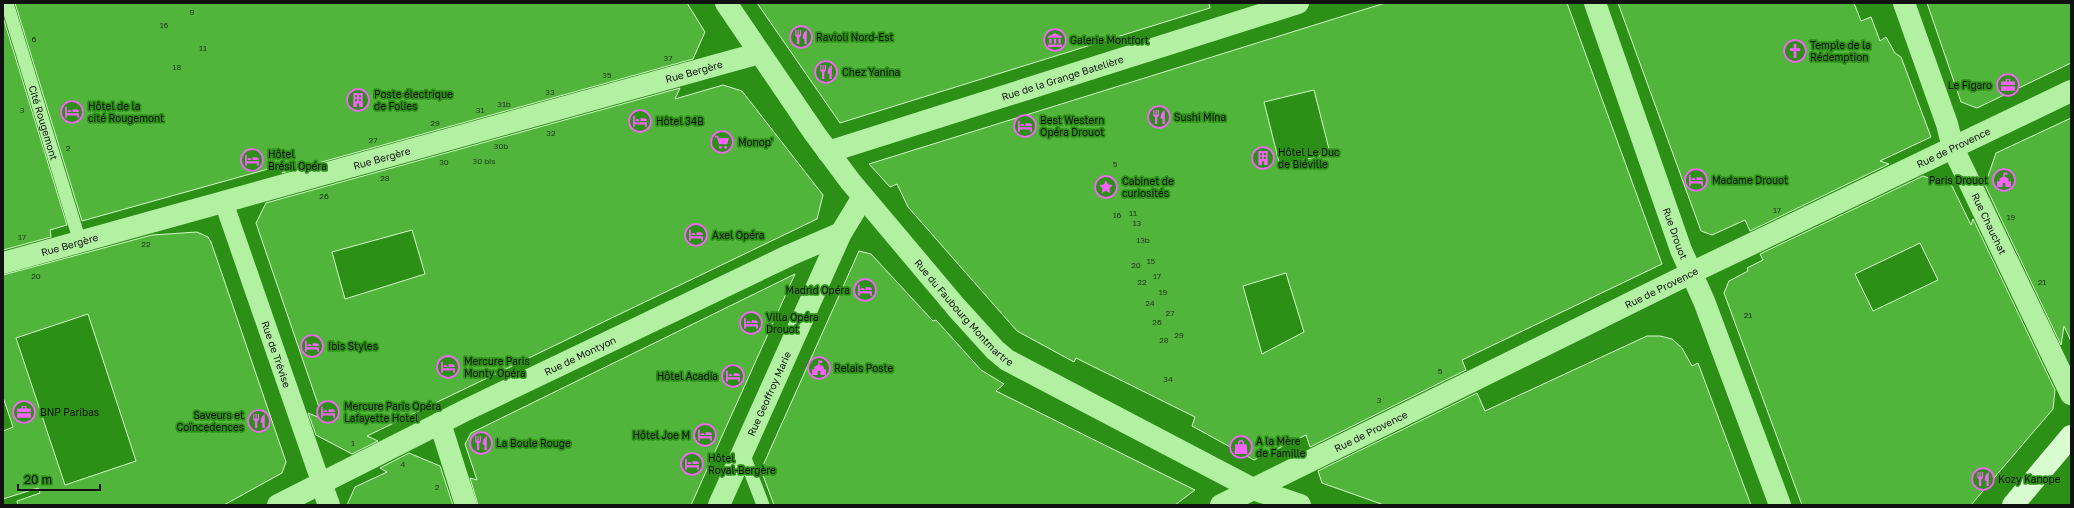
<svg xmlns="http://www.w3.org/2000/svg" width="2074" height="508" viewBox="0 0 2074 508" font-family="'Golos Text',sans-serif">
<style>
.building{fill:#52b53b;stroke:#d3fbc9;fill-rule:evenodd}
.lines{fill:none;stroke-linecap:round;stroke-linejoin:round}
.service{stroke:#b2f0a2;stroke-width:13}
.pedestrian{stroke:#b2f0a2;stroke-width:19}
.minor{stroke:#b2f0a2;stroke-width:22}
.tertiary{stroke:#b2f0a2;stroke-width:22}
.secondary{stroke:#d8fbd0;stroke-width:22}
.labels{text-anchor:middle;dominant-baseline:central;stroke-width:3.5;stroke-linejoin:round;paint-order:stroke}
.number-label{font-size:8px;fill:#213a1c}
.poi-label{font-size:10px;fill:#111;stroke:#2c8f16;text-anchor:start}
.street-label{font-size:10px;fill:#111;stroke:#2c8f16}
</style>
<rect width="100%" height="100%" fill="#2c8f16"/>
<g class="building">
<path d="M15 3H687L705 32 693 59 282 173 286 164 82 221Z"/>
<path d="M757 3H1209L1210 8 840 123Z"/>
<path d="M1385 3H1567L1662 264 1462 360 1466 370 1310 447 1306 435 1254 460 1192 426 1195 417 1076 358 1074 362 1017 331 908 207 897 184 890 187 869 164ZM1314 90 1330 153 1280 166 1264 102ZM1286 273 1304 332 1262 354 1243 286Z"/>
<path d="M1618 3H1854L1861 21 1871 17 1880 41 1886 37 1895 53 1901 57 1931 137 1880 161 1889 164 1750 231 1745 220 1712 235 1701 231Z"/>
<path d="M1927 3H2071V63L1977 108 1961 102Z"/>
<path d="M3 17 67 225 50 230 51 237 3 250Z"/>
<path d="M723 85 742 91 823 195 817 219 367 436 378 441 352 454 316 435 308 413 323 419 256 223 266 203 680 88 675 99ZM412 230 425 274 345 299 332 252Z"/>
<path d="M2071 118V341L2064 326 2061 345 1985 185 1996 153Z"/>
<path d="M1923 176 1952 186 1971 225 1973 219 2055 390 2053 409 1971 505H1802L1724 293 1729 281 1748 271 1747 268 1763 260 1760 254ZM1920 243 1938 280 1873 311 1855 274Z"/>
<path d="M197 232 208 237 211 242 222 274 286 462 282 473 224 505H18L17 501 40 493 38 488 3 499V431L13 427 3 397V275L152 235ZM88 314 136 461 65 485 16 338Z"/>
<path d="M859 251 871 254 933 321 936 320 981 370 1004 384 996 391 1195 490 1175 505H774L761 470Z"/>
<path d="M795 274 691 505H478L470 478 477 480 465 444 471 433Z"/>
<path d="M1647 336H1660L1672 339 1682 348 1692 366 1698 363 1751 505H1384L1322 483 1318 471 1477 393 1485 411Z"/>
<path d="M409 453 440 466 453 505H347L355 487 387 472 380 468Z"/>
</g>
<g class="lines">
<g class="service">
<path id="s1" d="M7 3 80 242"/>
<path d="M743 453 763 505"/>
</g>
<path class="pedestrian" id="s2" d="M224 203 321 483"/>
<g class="minor">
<path id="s3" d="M1595 3 1681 250 1704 301 1780 505"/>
<path id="s4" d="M1904 3 1947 124 1953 148 2071 394"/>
<path id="s5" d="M828 152 1298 3"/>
<path id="s6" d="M3 263 760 53"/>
<path d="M440 423 466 505"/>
<path d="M321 483 329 505"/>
<path id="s7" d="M278 505 466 410 790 255 841 233"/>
<path id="s8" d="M719 505 841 233 863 197"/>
<path id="s9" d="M1221 505 1691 273 2071 91"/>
</g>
<path class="tertiary" id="s10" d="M726 3 815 134 850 181 956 307 995 350 1007 360 1253 489 1300 505"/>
<path class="secondary" d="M2013 505 2071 436"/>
</g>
<defs>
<g id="restaurant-ring" transform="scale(1.15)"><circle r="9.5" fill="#2c8f16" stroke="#fa61ff" stroke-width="1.5"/><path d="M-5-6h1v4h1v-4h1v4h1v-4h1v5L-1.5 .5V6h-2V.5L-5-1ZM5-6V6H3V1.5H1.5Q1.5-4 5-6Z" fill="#fa61ff"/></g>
<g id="museum-ring" transform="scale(1.15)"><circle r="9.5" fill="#2c8f16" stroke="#fa61ff" stroke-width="1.5"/><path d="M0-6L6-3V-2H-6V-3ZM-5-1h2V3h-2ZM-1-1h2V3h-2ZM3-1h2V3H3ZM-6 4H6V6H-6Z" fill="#fa61ff"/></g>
<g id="church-ring" transform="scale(1.15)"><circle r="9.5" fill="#2c8f16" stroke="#fa61ff" stroke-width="1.5"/><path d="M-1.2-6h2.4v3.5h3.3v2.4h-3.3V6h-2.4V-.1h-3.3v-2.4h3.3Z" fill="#fa61ff"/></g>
<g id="office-ring" transform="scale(1.15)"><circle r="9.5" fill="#2c8f16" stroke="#fa61ff" stroke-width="1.5"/><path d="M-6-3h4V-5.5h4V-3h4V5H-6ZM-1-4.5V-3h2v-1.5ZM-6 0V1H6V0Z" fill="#fa61ff"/></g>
<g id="building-ring" transform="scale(1.15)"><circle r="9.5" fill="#2c8f16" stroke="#fa61ff" stroke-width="1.5"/><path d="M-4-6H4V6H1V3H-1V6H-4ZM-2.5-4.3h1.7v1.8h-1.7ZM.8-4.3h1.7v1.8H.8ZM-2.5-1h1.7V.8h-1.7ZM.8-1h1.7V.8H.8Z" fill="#fa61ff"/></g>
<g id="hotel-ring" transform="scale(1.15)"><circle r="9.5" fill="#2c8f16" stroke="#fa61ff" stroke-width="1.5"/><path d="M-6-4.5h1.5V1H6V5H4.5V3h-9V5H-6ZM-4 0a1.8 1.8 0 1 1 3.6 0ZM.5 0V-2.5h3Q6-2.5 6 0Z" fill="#fa61ff"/></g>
<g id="supermarket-ring" transform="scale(1.15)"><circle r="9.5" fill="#2c8f16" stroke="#fa61ff" stroke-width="1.5"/><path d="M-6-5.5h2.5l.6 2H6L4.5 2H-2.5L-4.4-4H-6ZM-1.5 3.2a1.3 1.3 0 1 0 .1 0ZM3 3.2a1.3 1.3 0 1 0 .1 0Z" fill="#fa61ff"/></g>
<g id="civic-ring" transform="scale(1.15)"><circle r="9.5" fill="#2c8f16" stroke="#fa61ff" stroke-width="1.5"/><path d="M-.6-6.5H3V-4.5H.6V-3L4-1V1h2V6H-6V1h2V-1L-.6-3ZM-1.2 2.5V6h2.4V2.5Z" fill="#fa61ff"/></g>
<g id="sight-ring" transform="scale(1.15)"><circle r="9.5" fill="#2c8f16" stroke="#fa61ff" stroke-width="1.5"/><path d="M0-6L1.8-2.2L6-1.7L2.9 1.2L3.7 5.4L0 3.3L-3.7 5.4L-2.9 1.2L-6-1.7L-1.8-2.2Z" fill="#fa61ff"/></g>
<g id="shop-ring" transform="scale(1.15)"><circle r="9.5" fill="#2c8f16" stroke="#fa61ff" stroke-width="1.5"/><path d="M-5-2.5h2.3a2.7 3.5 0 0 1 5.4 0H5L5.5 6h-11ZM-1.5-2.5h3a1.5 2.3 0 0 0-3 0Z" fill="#fa61ff"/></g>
</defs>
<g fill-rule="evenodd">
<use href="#restaurant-ring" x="801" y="37"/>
<use href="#museum-ring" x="1055" y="40"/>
<use href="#church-ring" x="1795" y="51"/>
<use href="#restaurant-ring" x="826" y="72"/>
<use href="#office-ring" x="2008" y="85"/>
<use href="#building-ring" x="358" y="100"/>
<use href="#hotel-ring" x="72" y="112"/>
<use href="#restaurant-ring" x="1159" y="117"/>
<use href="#hotel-ring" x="640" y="121"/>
<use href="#hotel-ring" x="1025" y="126"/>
<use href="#supermarket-ring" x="722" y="142"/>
<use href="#building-ring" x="1263" y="158"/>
<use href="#hotel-ring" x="252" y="160"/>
<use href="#hotel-ring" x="1696" y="180"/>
<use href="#civic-ring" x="2004" y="180"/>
<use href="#sight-ring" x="1106" y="187"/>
<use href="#hotel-ring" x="696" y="235"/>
<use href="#hotel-ring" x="865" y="290"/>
<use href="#hotel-ring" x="751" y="323"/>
<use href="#hotel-ring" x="312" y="346"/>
<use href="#hotel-ring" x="448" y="367"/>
<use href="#civic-ring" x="819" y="368"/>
<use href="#hotel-ring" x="733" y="376"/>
<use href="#office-ring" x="24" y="412"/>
<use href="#hotel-ring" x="328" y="412"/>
<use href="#restaurant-ring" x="259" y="421"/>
<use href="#hotel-ring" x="705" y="435"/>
<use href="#restaurant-ring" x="481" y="443"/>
<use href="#shop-ring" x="1241" y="447"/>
<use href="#hotel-ring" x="692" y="464"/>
<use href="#restaurant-ring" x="1983" y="479"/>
</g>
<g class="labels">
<g class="number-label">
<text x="192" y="12">9</text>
<text x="164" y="25">16</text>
<text x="34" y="39">6</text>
<text x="203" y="48">11</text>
<text x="668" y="58">37</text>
<text x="177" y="67">18</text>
<text x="607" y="75">35</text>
<text x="550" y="92">33</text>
<text x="504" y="104">31b</text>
<text x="22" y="110">3</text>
<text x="480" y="110">31</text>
<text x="435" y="123">29</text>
<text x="551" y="133">32</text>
<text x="373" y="140">27</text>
<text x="501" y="146">30b</text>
<text x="68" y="148">2</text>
<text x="484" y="161">30 bis</text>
<text x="444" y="162">30</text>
<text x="1115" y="164">5</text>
<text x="385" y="178">28</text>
<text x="324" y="196">26</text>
<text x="1777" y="210">17</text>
<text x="1133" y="213">11</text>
<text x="1117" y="215">16</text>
<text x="2011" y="217">19</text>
<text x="1137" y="223">13</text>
<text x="22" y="237">17</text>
<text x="1143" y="240">13b</text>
<text x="146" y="244">22</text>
<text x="1151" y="261">15</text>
<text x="1136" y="265">20</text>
<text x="36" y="276">20</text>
<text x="1157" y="276">17</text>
<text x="1142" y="282">22</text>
<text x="2042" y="282">21</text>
<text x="1163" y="292">19</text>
<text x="1150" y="303">24</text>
<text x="1170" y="313">27</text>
<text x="1748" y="315">21</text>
<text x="1157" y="322">26</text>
<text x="1179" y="335">29</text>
<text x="1164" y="340">28</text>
<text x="1440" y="371">5</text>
<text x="1168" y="379">34</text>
<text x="1379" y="400">3</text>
<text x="353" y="443">1</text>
<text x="403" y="464">4</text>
<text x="437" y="487">2</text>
</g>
<g class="poi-label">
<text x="816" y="37">Ravioli Nord-Est</text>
<text x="1070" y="40">Galerie Montfort</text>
<text x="1810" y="45">Temple de la<tspan x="1810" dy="12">Rédemption</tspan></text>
<text x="842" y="72">Chez Yanina</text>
<text x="1992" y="85" text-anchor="end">Le Figaro</text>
<text x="374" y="94">Poste électrique<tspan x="374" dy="12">de Folies</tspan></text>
<text x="88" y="106">Hôtel de la<tspan x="88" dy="12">cité Rougemont</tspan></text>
<text x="1174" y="117">Sushi Mina</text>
<text x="1040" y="120">Best Western<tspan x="1040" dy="12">Opéra Drouot</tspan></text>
<text x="656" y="121">Hôtel 34B</text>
<text x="738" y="142">Monop'</text>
<text x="1278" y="152">Hôtel Le Duc<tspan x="1278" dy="12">de Biéville</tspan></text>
<text x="268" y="154">Hôtel<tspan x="268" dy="12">Brésil Opéra</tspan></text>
<text x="1712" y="180">Madame Drouot</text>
<text x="1988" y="180" text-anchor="end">Paris Drouot</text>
<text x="1122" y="181">Cabinet de<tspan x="1122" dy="12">curiosités</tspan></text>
<text x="712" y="235">Axel Opéra</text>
<text x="850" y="290" text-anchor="end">Madrid Opéra</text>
<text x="766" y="317">Villa Opéra<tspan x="766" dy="12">Drouot</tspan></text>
<text x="328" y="346">Ibis Styles</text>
<text x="464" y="361">Mercure Paris<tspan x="464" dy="12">Monty Opéra</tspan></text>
<text x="834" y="368">Relais Poste</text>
<text x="718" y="376" text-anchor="end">Hôtel Acadia</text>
<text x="344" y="406">Mercure Paris Opéra<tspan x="344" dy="12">Lafayette Hotel</tspan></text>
<text x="40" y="412">BNP Paribas</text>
<text x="244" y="415" text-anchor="end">Saveurs et<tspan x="244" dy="12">Coïncedences</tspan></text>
<text x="690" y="435" text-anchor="end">Hôtel Joe M</text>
<text x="1256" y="441">A la Mère<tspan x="1256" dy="12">de Famille</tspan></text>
<text x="496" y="443">La Boule Rouge</text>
<text x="708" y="458">Hôtel<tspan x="708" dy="12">Royal-Bergère</tspan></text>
<text x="1998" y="479">Kozy Kanope</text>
</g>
<g class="street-label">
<text stroke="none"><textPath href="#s6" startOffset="717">Rue Bergère</textPath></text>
<text stroke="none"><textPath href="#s5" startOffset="246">Rue de la Grange Batelière</textPath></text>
<text stroke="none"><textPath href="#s1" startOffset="125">Cité Rougemont</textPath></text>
<text stroke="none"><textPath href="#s9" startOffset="815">Rue de Provence</textPath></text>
<text stroke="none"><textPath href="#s6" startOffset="393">Rue Bergère</textPath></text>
<text stroke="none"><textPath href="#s4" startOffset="237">Rue Chauchat</textPath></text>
<text stroke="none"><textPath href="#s3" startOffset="244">Rue Drouot</textPath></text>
<text stroke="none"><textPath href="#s6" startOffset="69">Rue Bergère</textPath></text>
<text stroke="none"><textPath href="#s9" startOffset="491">Rue de Provence</textPath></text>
<text stroke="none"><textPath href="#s10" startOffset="391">Rue du Faubourg Montmartre</textPath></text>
<text stroke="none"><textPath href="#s2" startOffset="160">Rue de Trévise</textPath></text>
<text stroke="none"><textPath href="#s7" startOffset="337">Rue de Montyon</textPath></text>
<text stroke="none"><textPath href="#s8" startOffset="122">Rue Geoffroy Marie</textPath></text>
<text stroke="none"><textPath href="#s9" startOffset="167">Rue de Provence</textPath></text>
</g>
</g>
<rect width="2074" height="508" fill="none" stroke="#111111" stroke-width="8"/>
<path d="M18 484v6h82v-6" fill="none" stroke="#111111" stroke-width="2"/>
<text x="24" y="484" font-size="12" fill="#111111" stroke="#2c8f16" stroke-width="3" paint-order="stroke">20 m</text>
</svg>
